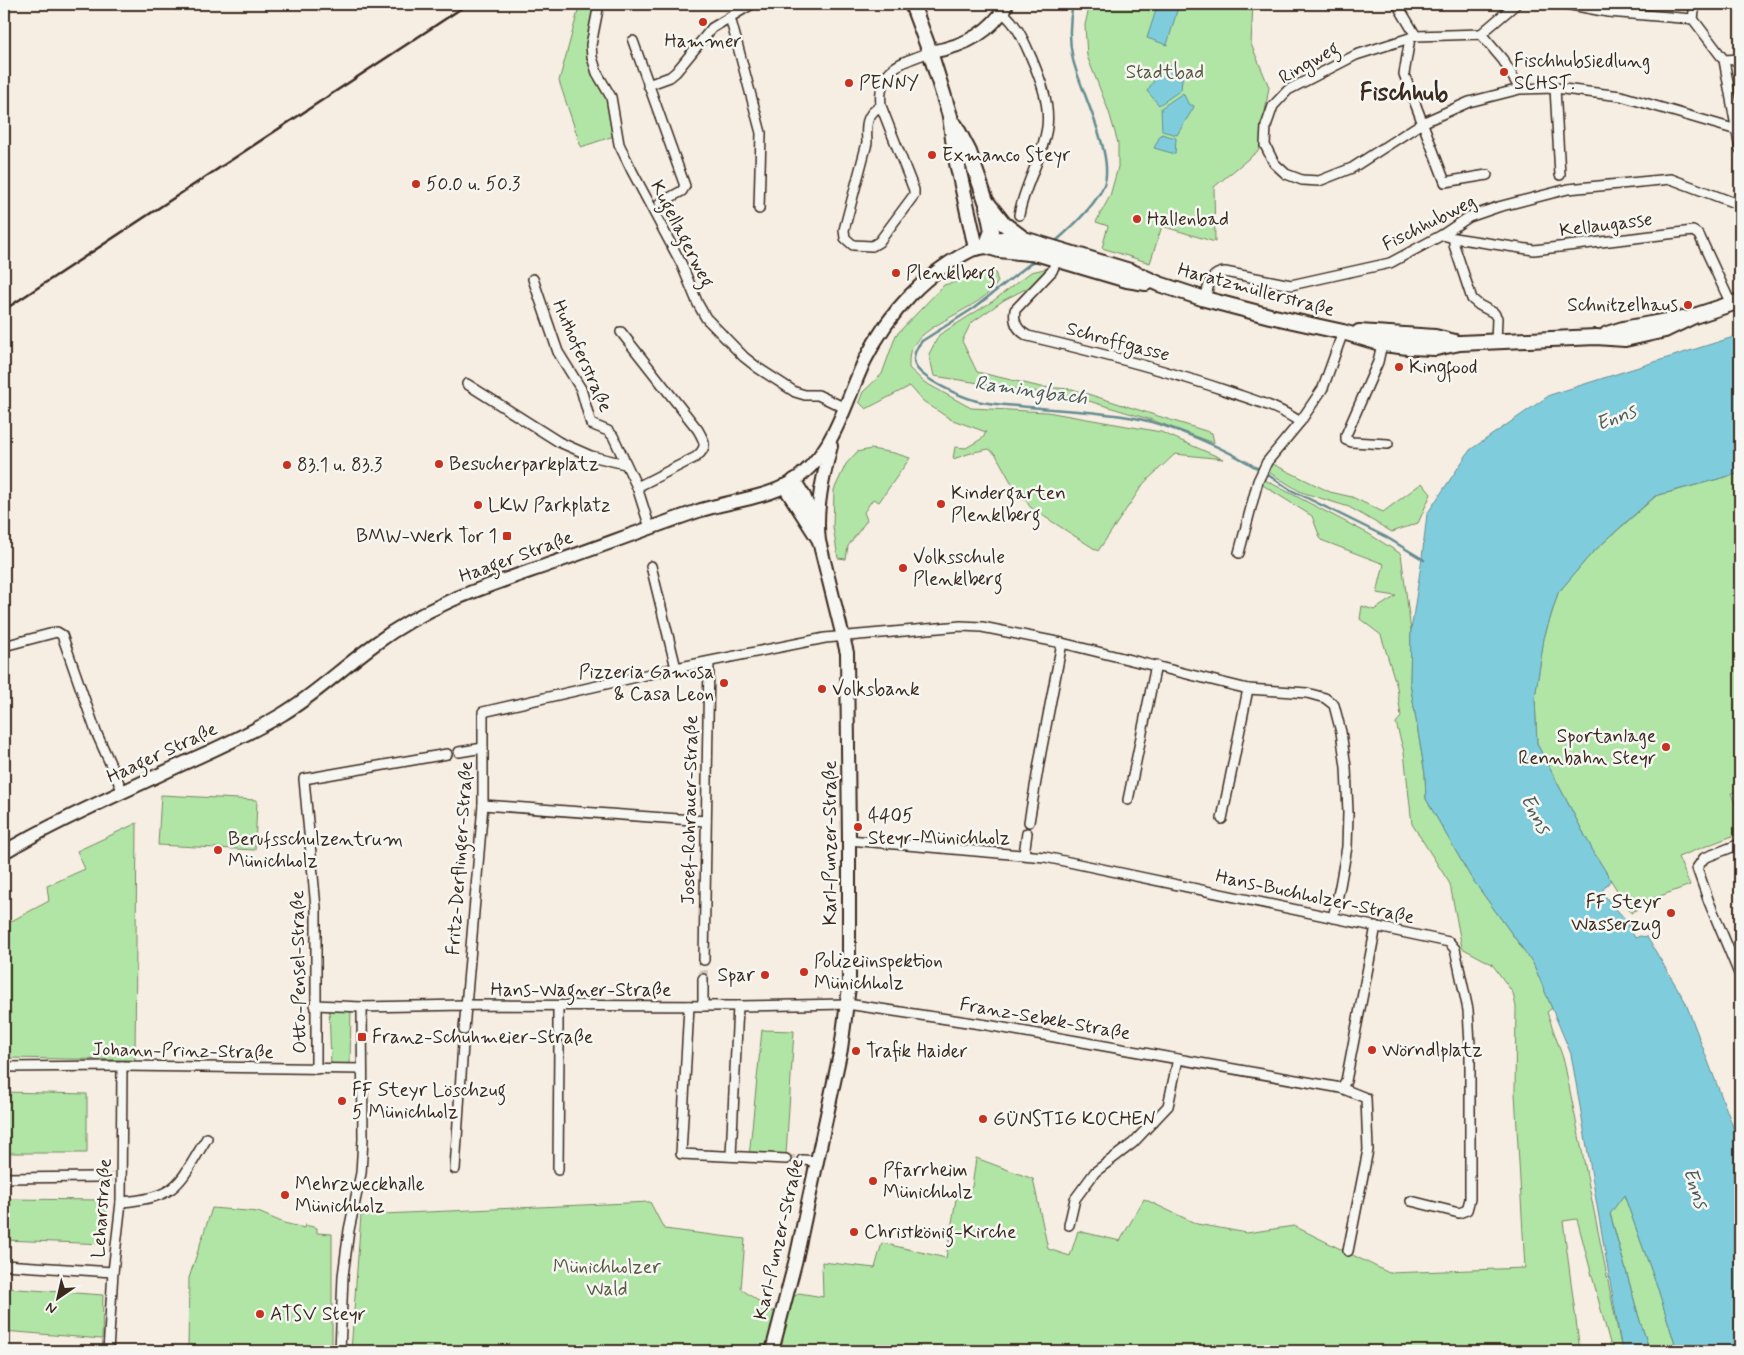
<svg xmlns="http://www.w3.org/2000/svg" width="1744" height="1355" viewBox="0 0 1744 1355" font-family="Mynerve,sans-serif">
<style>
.green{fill:#b1e5a6;stroke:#768862}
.water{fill:#7fcddc;stroke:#648c90}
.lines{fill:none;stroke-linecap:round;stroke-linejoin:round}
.stream{stroke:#648c90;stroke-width:2.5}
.street-tunnel{stroke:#d1c6bc;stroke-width:9;stroke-dasharray:9 4.5;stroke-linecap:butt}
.street-casing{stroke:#3b2a1e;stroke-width:12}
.secondary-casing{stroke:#3b2a1e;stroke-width:16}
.primary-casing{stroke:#3b2a1e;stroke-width:18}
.street{stroke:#f6f6f2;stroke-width:9}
.secondary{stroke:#f6f6f2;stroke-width:12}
.primary{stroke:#f6f6f2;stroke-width:14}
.rail{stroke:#3b2a1e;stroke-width:2.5}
.poi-dot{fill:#c8321e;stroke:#f6f6f2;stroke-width:2}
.labels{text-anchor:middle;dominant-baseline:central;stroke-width:5;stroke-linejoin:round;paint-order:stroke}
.poi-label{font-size:19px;fill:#3b2a1e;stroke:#f6f6f2;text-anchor:start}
.street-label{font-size:19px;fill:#3b2a1e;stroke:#f6f6f2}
.park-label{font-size:19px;fill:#585940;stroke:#f6f6f2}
.water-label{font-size:20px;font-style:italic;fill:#4f5b57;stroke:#f6f6f2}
.district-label{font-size:24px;font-weight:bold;fill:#3b2a1e;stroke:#f6f6f2}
</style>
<rect width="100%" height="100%" fill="#f6ede3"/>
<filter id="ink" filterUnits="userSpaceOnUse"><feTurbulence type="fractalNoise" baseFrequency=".02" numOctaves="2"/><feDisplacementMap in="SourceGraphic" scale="10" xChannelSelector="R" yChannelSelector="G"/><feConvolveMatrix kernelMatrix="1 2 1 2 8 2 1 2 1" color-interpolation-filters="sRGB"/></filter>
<g filter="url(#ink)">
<g class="green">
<path d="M580 4H596L588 43 608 100 614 136 581 147 559 81Z"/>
<path d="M1090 4H1253L1251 44 1269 87 1259 150 1214 187 1215 242 1162 226 1150 263 1102 248 1108 226 1096 222 1110 196 1118 167V143L1109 112 1087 56 1085 25Z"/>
<path d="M1049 268 1033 285 1004 300 971 323 962 341 977 372 1041 387 1072 389 1212 433 1214 443 1152 420 1082 399 934 376 929 354 939 335 993 301 1031 272Z"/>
<path d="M995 272 998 282C980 311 921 322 910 352 909 356 909 363 909 368L924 382 971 408 1047 412 1161 432 1223 459 1175 454 1144 483 1098 551 1031 508 1024 498 1021 500 996 455 989 449 974 452 953 459 955 447 966 448 983 438 986 432 950 419 923 401 910 386 866 409 859 402 863 392 882 374 896 335 944 285Z"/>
<path d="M871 449 894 453 910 458 879 502 873 499 864 512 867 520 848 546 846 559 838 558 833 527 834 490 846 464 857 452Z"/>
<path d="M1271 463 1330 492 1352 497 1383 512 1422 483 1431 494 1418 523 1392 532 1349 507 1301 492 1267 471Z"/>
<path d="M1740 473V792L1731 793 1740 816V833L1678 857 1690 885 1652 899 1631 913 1593 851 1537 744 1535 698 1544 638 1558 593 1591 554 1656 496Z"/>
<path d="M1263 479 1369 534 1401 554 1411 631 1410 683 1425 774 1426 799 1470 876 1533 963 1552 1008 1547 1012 1564 1061 1622 1351H1612L1577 1219 1563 1221 1580 1351H351L361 1215 650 1202 664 1229 745 1239 741 1289 774 1312 799 1293 823 1297 822 1262 875 1268 882 1243 946 1258 956 1199 972 1187 976 1158 1033 1179 1048 1249 1070 1256 1078 1231 1120 1241 1144 1199 1197 1224 1247 1233 1294 1226 1389 1273 1525 1268 1515 1093 1516 1007 1513 993 1492 964 1462 948 1450 884 1412 824 1404 752 1396 723 1401 717 1397 687 1381 635 1360 619 1362 606 1374 610 1396 596 1377 593 1384 564 1321 540 1312 516 1261 484Z"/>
<path d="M161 795 257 800 255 850 158 845Z"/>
<path d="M137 823 135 1060 4 1058V925L49 901 47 886 85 869 77 851Z"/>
<path d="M329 1005H351L350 1065H331Z"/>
<path d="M762 1030 794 1031 786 1154 749 1157Z"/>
<path d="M4 1092 87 1094V1153H4Z"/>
<path d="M1624 1195 1658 1289 1677 1351H1650L1640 1321 1610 1213Z"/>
<path d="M4 1199 106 1200V1244L4 1240Z"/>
<path d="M212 1208 258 1212 284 1223 304 1228 305 1225 317 1228V1233L332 1234V1351H188L189 1278Z"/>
<path d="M4 1288 103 1295 102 1339 4 1331Z"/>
</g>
<g class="water">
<path d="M1158 4H1179L1167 45 1147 38Z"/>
<path d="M1165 64 1183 70 1181 90 1159 105 1147 91Z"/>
<path d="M1183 93 1189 105H1193L1194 107 1177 135 1162 131 1161 108Z"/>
<path d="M1161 134 1176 138 1175 154 1154 148Z"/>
<path d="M1740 335V473L1655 496 1591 554 1558 593 1544 638 1535 698 1537 744 1593 851 1611 880 1602 891 1608 900 1626 920 1635 938 1640 936 1647 937 1685 1001 1740 1145V1351H1677L1658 1289 1624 1195 1610 1214 1640 1321 1650 1351H1622L1571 1054 1533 963 1470 876 1426 799 1425 774 1410 683 1411 631 1422 558 1427 514 1470 450 1550 395Z"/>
</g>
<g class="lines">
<g class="stream">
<path d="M1055 242C1071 228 1096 205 1104 185 1115 155 1081 92 1073 60 1069 42 1069 22 1073 4"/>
<path d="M1036 259 974 308 922 341C916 347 912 357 915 365 922 380 962 397 977 401 990 404 1004 405 1018 406 1056 410 1098 411 1135 418 1174 426 1227 449 1260 470"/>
<path d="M1265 473 1291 490 1386 537 1424 560"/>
</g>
<g class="street-tunnel">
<path d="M703 979 704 960"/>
<path d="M786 1159 802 1160"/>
<path d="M98 1177H113"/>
</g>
<g class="street-casing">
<g id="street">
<path d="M599 4 591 45 592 57 597 73 611 97 619 144 632 171 681 263 698 304 706 318 744 357 758 368 795 392 805 395H818L845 408"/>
<path d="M1397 4 1416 36"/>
<path d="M1566 4 1608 12 1693 19 1724 60 1740 149"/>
<path d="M1002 12C1017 24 1023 39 1031 57 1040 78 1050 103 1047 127 1043 157 1024 185 1019 215"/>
<path d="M730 17 761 133 759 209"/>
<path d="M1693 19 1695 4"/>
<path d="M1481 34 1516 4"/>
<path d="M1410 38 1404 74 1445 182 1487 175"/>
<path d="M633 41 685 186 682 191 660 203"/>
<path d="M1724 60 1740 59"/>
<path d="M648 85 670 77 676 72 712 28 752 4"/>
<path d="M1555 88 1560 175"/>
<path d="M1520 89 1503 60 1481 34 1416 36 1356 55 1288 90 1273 106 1266 126 1265 145 1274 163 1286 174 1302 180 1319 181 1352 168 1422 123 1469 102 1520 89 1555 88 1621 96 1737 130"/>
<path d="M881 106C865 114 866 127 867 143L844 230 845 238 853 245 872 246 879 242 914 195V190L881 106C877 68 900 63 930 52"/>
<path d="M1442 235 1454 238 1534 250 1693 231 1699 235 1731 304"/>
<path d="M1454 238V245L1472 299 1479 305 1494 313 1497 318 1496 343"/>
<path d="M1059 255 1052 271 1015 310C1013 322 1017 330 1028 336 1096 352 1163 369 1230 392 1253 400 1279 407 1300 422"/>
<path d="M533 279 558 352 581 389 591 424 608 431 613 436 637 487 650 528"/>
<path d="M1205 299C1209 286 1209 273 1225 272L1291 285 1390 263 1442 235 1469 217 1498 207 1568 189 1671 179 1740 205"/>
<path d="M621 332 698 430C705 442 708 447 696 457L637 487"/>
<path d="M1383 339 1378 362 1346 435V440L1352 442 1388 444"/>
<path d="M467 384 559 442 591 456 625 464"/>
<path d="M1239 553 1258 481 1267 462 1300 422 1323 388 1343 332"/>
<path d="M651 566 676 668"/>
<path d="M4 646 57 632 62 635 96 732 123 792"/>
<path d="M459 752 483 748"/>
<path d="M1128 800 1156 665"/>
<path d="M483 805 706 821"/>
<path d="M1222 819 1248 689"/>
<path d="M1029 822 1041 752 1062 643"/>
<path d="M849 840 1045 857 1449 942 1455 949 1468 1010 1470 1045V1199L1467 1210 1459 1213 1411 1201"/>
<path d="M1740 844 1704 858 1697 868 1709 902 1740 976"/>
<path d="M1024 854 1027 833"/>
<path d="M704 960 709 662"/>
<path d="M315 1005 362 1007 465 1005 738 1006 847 1004 987 1025 1341 1088 1366 1098 1368 1150 1348 1251"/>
<path d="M558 1006V1031"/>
<path d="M689 1006 681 1154 786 1159"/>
<path d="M703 1006V979"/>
<path d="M464 1030 483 805V712L676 668 825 638 961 626 982 627 1062 643 1248 689 1307 693 1325 698 1334 705 1341 732 1346 767 1348 813 1347 847 1340 886 1333 918"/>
<path d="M4 1067 122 1066 362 1069"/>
<path d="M316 1069V908L304 779 447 754"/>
<path d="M1341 1088 1346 1081 1376 926"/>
<path d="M731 1156 738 1006"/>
<path d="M802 1160 817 1161"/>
<path d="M455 1169 463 1044"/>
<path d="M558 1170 559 1045"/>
<path d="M4 1178 98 1177"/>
<path d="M121 1202C179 1198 179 1183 207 1138"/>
<path d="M1069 1225 1075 1199 1095 1172 1133 1143 1168 1106 1178 1059"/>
<path d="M4 1265 113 1272"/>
<path d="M108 1351 113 1272 121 1202 122 1066"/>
<path d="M340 1351 343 1276 349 1230 361 1173 363 1139 362 1007"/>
</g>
</g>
<g class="secondary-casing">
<g id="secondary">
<path d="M930 52C962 47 991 33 1007 4"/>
<path d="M794 480 804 496 816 525"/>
<path d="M784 486 818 539"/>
<path d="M4 852C55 822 110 798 163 773 203 754 243 738 281 715 315 695 343 667 375 644 399 626 425 612 452 600 485 586 519 575 553 563 601 546 649 528 698 511 725 502 765 498 789 484 835 455 843 406 865 360 889 312 926 271 976 248"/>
<path d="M772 1351 796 1259 841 1049 849 987V840L847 653 819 541C815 509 823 477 831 446"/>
</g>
</g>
<g class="primary-casing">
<g id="primary">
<path d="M912 4 930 52 950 116 955 154 976 248 986 246 999 250 1039 254 1127 280 1146 283"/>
<path d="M955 125 969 152 986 201 1004 224 1024 239"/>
<path d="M986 246 1001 239H1024L1130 271 1159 284 1205 299 1270 316 1343 332 1383 344 1408 347 1436 348 1460 343 1596 337 1625 339 1665 330 1694 316 1740 301"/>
<path d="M986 246 992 231 987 206"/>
<path d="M1359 332 1435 337 1455 342"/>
<path d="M1607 334 1623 329 1683 318"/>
</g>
</g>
<use href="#street" class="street"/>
<use href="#secondary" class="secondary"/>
<use href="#primary" class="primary"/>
<g class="rail">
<path d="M1737 4H1740"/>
<path d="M4 310 468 4"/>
</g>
</g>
</g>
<g class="poi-dot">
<circle cx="703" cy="22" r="5"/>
<circle cx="1504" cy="72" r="5"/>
<circle cx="849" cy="83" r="5"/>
<circle cx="932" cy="155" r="5"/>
<circle cx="416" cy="184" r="5"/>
<circle cx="1137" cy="219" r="5"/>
<circle cx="896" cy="273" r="5"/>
<circle cx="1688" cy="305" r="5"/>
<circle cx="1399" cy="367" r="5"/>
<circle cx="439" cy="464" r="5"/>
<circle cx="287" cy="465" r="5"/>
<circle cx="941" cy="504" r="5"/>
<circle cx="478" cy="505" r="5"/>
<rect x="502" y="531" width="10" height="10" rx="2.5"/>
<circle cx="903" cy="568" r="5"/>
<circle cx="724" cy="683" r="5"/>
<circle cx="822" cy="689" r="5"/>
<circle cx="1666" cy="747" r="5"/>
<circle cx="858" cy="827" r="5"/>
<circle cx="218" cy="850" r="5"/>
<circle cx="1671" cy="913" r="5"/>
<circle cx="804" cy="972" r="5"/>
<circle cx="765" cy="975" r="5"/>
<rect x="357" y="1032" width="10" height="10" rx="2.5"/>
<circle cx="1372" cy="1050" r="5"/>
<circle cx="856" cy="1051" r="5"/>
<circle cx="342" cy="1101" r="5"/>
<circle cx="983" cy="1119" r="5"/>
<circle cx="873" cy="1181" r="5"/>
<circle cx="285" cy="1195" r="5"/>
<circle cx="854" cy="1232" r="5"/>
<circle cx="260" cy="1314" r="5"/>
</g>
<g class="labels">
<g class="poi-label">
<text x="703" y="41" text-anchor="middle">Hammer</text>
<text x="1514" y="61">Fischhubsiedlung<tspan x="1514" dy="22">SCHST.</tspan></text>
<text x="859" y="83">PENNY</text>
<text x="942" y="155">Exmanco Steyr</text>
<text x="426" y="184">50.0 u. 50.3</text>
<text x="1147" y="219">Hallenbad</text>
<text x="906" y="273">Plenklberg</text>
<text x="1678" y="305" text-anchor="end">Schnitzelhaus</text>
<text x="1409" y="367">Kingfood</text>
<text x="449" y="464">Besucherparkplatz</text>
<text x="297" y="465">83.1 u. 83.3</text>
<text x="951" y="493">Kindergarten<tspan x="951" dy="22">Plenklberg</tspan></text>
<text x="488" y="505">LKW Parkplatz</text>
<text x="497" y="536" text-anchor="end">BMW-Werk Tor 1</text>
<text x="913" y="557">Volksschule<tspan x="913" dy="22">Plenklberg</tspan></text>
<text x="714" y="672" text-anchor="end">Pizzeria Gamosa<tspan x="714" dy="22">&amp; Casa Leon</tspan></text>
<text x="832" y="689">Volksbank</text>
<text x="1656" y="736" text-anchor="end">Sportanlage<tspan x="1656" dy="22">Rennbahn Steyr</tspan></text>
<text x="868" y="816">4405<tspan x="868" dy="22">Steyr-Münichholz</tspan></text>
<text x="228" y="839">Berufsschulzentrum<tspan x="228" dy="22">Münichholz</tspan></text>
<text x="1661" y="902" text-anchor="end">FF Steyr<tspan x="1661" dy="22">Wasserzug</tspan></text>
<text x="814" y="961">Polizeiinspektion<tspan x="814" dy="22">Münichholz</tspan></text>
<text x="755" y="975" text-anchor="end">Spar</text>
<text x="372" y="1037">Franz-Schuhmeier-Straße</text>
<text x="1382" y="1050">Wörndlplatz</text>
<text x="866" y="1051">Trafik Haider</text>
<text x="352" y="1090">FF Steyr Löschzug<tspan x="352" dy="22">5 Münichholz</tspan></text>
<text x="993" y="1119">GÜNSTIG KOCHEN</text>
<text x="883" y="1170">Pfarrheim<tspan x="883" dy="22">Münichholz</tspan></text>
<text x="295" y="1184">Mehrzweckhalle<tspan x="295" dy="22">Münichholz</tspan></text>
<text x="864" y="1232">Christkönig-Kirche</text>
<text x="270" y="1314">ATSV Steyr</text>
</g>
<g class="street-label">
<text transform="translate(1309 63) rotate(-30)">Ringweg</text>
<text transform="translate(1429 223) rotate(-27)">Fischhubweg</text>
<text transform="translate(1606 225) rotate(-7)">Kellaugasse</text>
<text transform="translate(682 234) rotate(63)">Kugellagerweg</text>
<text transform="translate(1256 290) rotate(15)">Haratzmüllerstraße</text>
<text transform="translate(1118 342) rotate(15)">Schroffgasse</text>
<text transform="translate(582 356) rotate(66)">Huthoferstraße</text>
<text transform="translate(516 557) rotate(-20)">Haager Straße</text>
<text transform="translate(162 753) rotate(-25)">Haager Straße</text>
<text transform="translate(690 810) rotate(-89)">Josef-Rohrauer-Straße</text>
<text transform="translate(830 843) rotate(-90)">Karl-Punzer-Straße</text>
<text transform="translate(460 858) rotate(-86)">Fritz-Derflinger-Straße</text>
<text transform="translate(1315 897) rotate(12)">Hans-Buchholzer-Straße</text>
<text transform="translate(299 972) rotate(-91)">Otto-Pensel-Straße</text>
<text x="581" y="990">Hans-Wagner-Straße</text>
<text transform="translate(1045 1019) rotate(10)">Franz-Sebek-Straße</text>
<text transform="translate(183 1051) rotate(1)">Johann-Prinz-Straße</text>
<text transform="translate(102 1208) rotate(-86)">Leharstraße</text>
<text transform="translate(779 1239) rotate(-77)">Karl-Punzer-Straße</text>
</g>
<g class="park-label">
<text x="1165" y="72">Stadtbad</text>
<text x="607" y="1267">Münichholzer<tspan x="607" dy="22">Wald</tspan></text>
</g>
<g class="water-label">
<text transform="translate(1031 391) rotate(8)">Ramingbach</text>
<text transform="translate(1616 418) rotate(-21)">Enns</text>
<text transform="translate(1535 814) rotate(62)">Enns</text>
<text transform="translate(1695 1188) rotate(72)">Enns</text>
</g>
<g class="district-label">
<text x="1404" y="93">Fischhub</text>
</g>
</g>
<rect width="1744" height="1355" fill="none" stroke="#f6f6f2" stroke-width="20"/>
<rect x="10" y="10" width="1724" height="1335" fill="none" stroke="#3b2a1e" stroke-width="2" filter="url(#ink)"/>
<g transform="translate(58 1298) rotate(214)" stroke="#f6f6f2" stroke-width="4" paint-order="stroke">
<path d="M0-4L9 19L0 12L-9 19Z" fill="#3b2a1e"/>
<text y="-8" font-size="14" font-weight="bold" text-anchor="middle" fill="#3b2a1e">N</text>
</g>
</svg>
